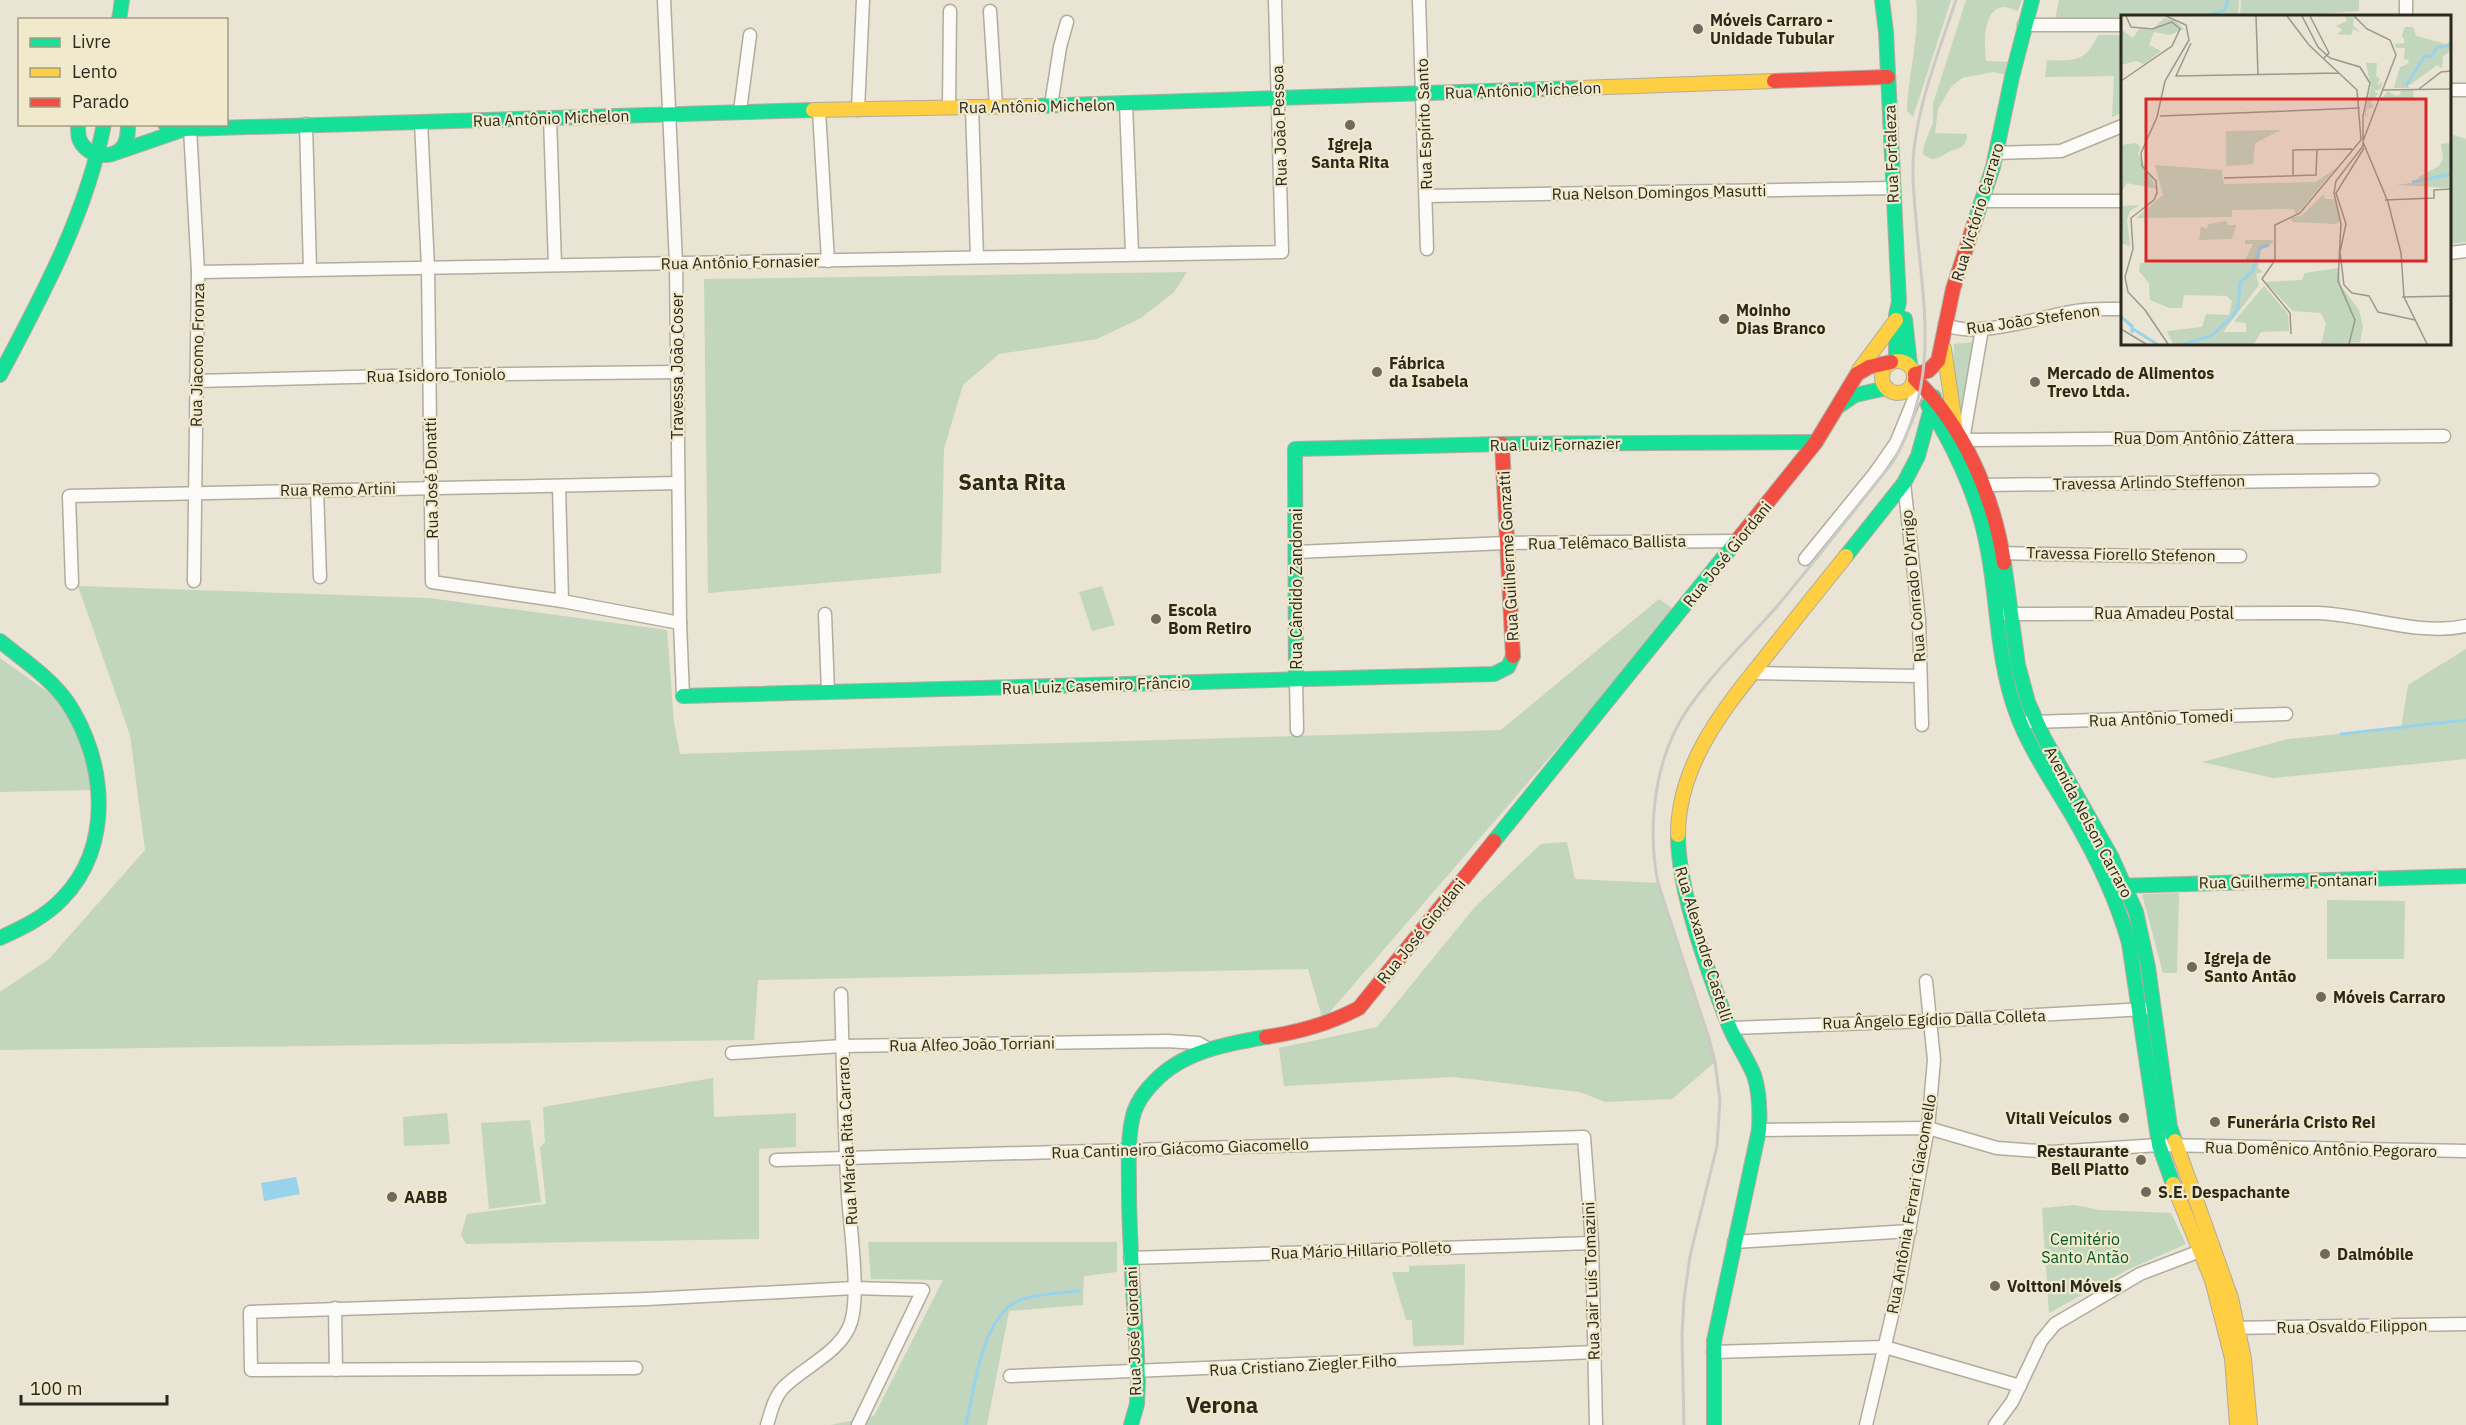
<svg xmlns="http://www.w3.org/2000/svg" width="2466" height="1425" viewBox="0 0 2466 1425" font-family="'IBM Plex Sans',sans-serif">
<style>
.green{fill:#c1d6bc}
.water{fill:#98d3eb}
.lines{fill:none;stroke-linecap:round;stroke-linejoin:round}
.stream{stroke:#98d3eb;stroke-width:3}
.street-casing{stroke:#b0ac9f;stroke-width:15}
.fast-casing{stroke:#b0ac9f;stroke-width:16}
.slow-casing{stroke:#b0ac9f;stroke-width:16}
.jam-casing{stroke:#b0ac9f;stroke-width:16}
.street{stroke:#fcfbf8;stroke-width:12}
.fast{stroke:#16e098;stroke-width:14}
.slow{stroke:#ffcf43;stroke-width:14}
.jam{stroke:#f24e42;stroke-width:14}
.rail{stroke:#cccac6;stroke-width:3}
.poi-dot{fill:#6e6a5d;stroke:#f1e9cb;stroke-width:2}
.labels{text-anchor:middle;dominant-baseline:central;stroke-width:4.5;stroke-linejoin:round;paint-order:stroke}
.poi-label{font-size:16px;font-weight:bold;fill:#2b281d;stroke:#f1e9cb;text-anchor:start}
.street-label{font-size:16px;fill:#2b281d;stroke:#f1e9cb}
.park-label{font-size:16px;fill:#035728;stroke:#f1e9cb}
.district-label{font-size:22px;font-weight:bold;fill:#2b281d;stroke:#f1e9cb}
.inset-river{fill:none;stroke:#98d3eb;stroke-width:3}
.inset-road{fill:none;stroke:#9d998a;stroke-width:1.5}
.view{fill:#d62828;fill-opacity:0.15;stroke:#d62828;stroke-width:3}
.inset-edge{fill:none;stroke:#2b281d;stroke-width:3}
</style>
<rect width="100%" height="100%" fill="#e9e4d3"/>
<g class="green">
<path d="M1916 0H1951L1913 117 1907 111C1908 74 1920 37 1916 0Z"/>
<path d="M1966 0H2022L2018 11C2014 10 2008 7 2004 7 1981 9 1985 46 1986 61L2011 62 2007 75 1993 72 1962 78 1950 88 1938 109 1935 133 1967 134C1966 149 1960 147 1949 152 1939 157 1934 163 1923 154L1924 145 1933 123V104Z"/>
<path d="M2059 0H2239L2238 16 2055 19Z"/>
<path d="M2241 0H2359V11L2285 16H2240Z"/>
<path d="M2098 35H2122V113L2112 117 2114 76 2045 77 2047 60C2074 61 2086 62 2098 35Z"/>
<path d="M2450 134 2466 139V242L2450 244Z"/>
<path d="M1187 272 1174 292 1141 318 1097 339 999 354 963 385 944 449 941 573 708 593 704 279Z"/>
<path d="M1975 342 1964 416 1953 391 1954 344Z"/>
<path d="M78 586 429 598 667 630 674 722 680 754 1501 730 1659 599 1676 611 1323 1020 1308 969 758 980 754 1040 0 1050V992L49 959 145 850 130 735Z"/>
<path d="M1102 586 1115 625 1092 631 1079 592Z"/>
<path d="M2466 649V759L2273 778 2202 762 2288 739 2401 728 2408 685Z"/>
<path d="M0 658 55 697 82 738 91 790 0 792Z"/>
<path d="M1567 842 1575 879 1658 883 1715 1062 1672 1099 1605 1102 1580 1092 1453 1077 1284 1086 1279 1048 1377 1027 1474 908 1541 844Z"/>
<path d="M2179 893 2177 973H2163L2142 894Z"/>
<path d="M2327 900 2405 901 2404 959H2327Z"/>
<path d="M713 1078 714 1117 796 1113V1147L759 1149V1239L466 1244 461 1235 467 1214 546 1204 540 1147 545 1142 543 1107Z"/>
<path d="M447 1113 450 1144 404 1146 403 1117Z"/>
<path d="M530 1120 541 1202 489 1209 481 1123Z"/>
<path d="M2075 1205 2099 1210 2171 1213 2186 1244 2127 1270 2049 1313 2042 1208Z"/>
<path d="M868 1242H1117V1272L1084 1276 1083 1305 1009 1311 987 1425H831L874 1416 943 1280 871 1279Z"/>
<path d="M1465 1264 1464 1345 1413 1346 1412 1320H1406L1392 1272H1409V1266Z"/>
</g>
<path class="water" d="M296 1177 300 1194 264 1201 261 1183Z"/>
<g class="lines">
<g class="stream">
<path d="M2211 16 2213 14 2225 10 2228 0"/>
<path d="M2341 734 2466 720"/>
<path d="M966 1425C974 1390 982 1314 1020 1300 1039 1293 1061 1293 1080 1291"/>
</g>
<g class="street-casing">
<g id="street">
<path d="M664 0 676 263 680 623 683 696"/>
<path d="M1419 0 1427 249"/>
<path d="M990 11 996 106"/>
<path d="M2406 16V0"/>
<path d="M2024 25H2122"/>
<path d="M2450 90H2466"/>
<path d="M1126 104 1132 253"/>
<path d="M1051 105 1060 47 1067 22"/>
<path d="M949 107 950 11"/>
<path d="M972 107 977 257"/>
<path d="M858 110 863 0"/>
<path d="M740 111 750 35"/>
<path d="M819 111 828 261"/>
<path d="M550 118 555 265"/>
<path d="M421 122 428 267 432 582 562 601 680 623"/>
<path d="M306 124 310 269"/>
<path d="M190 128 198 272 194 581"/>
<path d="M1996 153 2061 151 2122 126"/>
<path d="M1426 196 1892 188"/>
<path d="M1981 201H2122"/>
<path d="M2450 253 2466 251"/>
<path d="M198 272 1282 252 1275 0"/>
<path d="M1945 324C1972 340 2044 316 2076 311 2092 308 2107 309 2122 309"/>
<path d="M1982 329 1963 440 2444 436"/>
<path d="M196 381 430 375 676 372"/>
<path d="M1904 483 1919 620 1922 725"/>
<path d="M1984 485 2373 480"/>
<path d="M559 486 562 601"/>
<path d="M317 489 320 577"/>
<path d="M1296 552 1506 543 1738 541"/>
<path d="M1995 553 2147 556H2240"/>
<path d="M1805 559 1875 473 1896 443 1917 392"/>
<path d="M72 583 69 496 678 483"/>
<path d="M825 614 828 692"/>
<path d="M2003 614 2318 613C2368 615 2417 636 2466 626"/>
<path d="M1754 673 1920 676"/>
<path d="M1296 679 1297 730"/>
<path d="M2029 722 2286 714"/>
<path d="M1730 1028 1929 1021 2145 1009"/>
<path d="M732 1053 843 1046 1167 1041 1198 1043 1210 1050"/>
<path d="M1759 1130 1928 1128 1997 1148 2052 1152 2159 1145 2466 1151"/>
<path d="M776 1160 1584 1137 1592 1243 1596 1425"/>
<path d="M1734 1242 1910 1231"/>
<path d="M1130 1258 1592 1243"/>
<path d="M335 1308 336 1370"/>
<path d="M2230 1328 2466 1324"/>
<path d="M1713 1352 1885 1347 2020 1386"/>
<path d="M636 1368 251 1370 250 1312 647 1299 854 1288 923 1290 858 1425"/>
<path d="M1010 1376 1595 1352"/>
<path d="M767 1425C771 1412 774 1398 783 1388 803 1367 842 1352 851 1322 860 1294 850 1226 848 1195 844 1128 843 1061 841 994"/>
<path d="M1866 1425 1898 1290 1928 1128 1934 1060 1926 981"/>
<path d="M1995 1425 2012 1402 2041 1341 2055 1324 2140 1274 2208 1248"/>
</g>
</g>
<g class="fast-casing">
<g id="fast">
<path d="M1882 0 1886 32 1899 302 1896 315V360"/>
<path d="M119 20 122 0"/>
<path d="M1035 106 1580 88"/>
<path d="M78 124C78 128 78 134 79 138 85 156 111 161 123 147 128 140 128 132 128 124"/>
<path d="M165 124 185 129 813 110"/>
<path d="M118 152 182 130"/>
<path d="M1974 224 1993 167 2012 77 2032 0"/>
<path d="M1905 319 1910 365"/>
<path d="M0 375C43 294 86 215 104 124"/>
<path d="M1928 405C1956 450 1979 499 1988 551 1998 604 1997 660 2016 712 2029 748 2052 781 2072 815 2096 856 2116 897 2129 943L2159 1145 2173 1184"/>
<path d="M1839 406 1855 395 1887 388"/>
<path d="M1846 556 1904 483 1918 456 1934 397"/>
<path d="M2004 563 2018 665 2028 702 2044 738 2112 858 2136 912 2148 967 2170 1127 2175 1141"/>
<path d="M0 641C23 660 51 678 68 703 106 761 114 846 62 899 45 917 22 928 0 938"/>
<path d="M1296 679 1295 449 1502 444 1816 442"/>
<path d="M683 696 1494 674 1508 667 1513 656"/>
<path d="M1678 835C1678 891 1708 972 1729 1026 1736 1043 1747 1058 1754 1075 1760 1093 1760 1112 1759 1130L1714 1341V1425"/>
<path d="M1494 841 1739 538"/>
<path d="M2117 886 2466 876"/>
<path d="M1131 1425 1137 1404 1138 1381C1136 1317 1129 1253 1129 1189 1129 1164 1127 1137 1134 1112 1138 1101 1146 1090 1154 1082 1183 1051 1227 1044 1266 1037"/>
</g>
</g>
<g class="slow-casing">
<g id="slow">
<path d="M1580 88 1774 81"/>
<path d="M813 110 1035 106"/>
<path d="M1944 349 1955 424"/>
<circle cx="1898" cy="377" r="16"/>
<path d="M1859 370 1896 320"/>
<path d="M1678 835C1678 761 1728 704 1771 650 1796 618 1821 587 1846 556"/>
<path d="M2175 1141 2231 1298 2244 1359 2250 1425"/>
<path d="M2173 1184 2212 1280 2232 1358 2237 1425"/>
</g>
</g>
<g class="jam-casing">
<g id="jam">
<path d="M1774 81 1888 77"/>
<path d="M1915 374 1928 371 1938 361 1953 289 1974 224"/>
<path d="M1915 379C1964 426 1994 497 2004 563"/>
<path d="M1502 444 1513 656"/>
<path d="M1739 538 1816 442 1857 374 1869 367 1891 362"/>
<path d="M1266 1037C1300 1032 1329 1024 1359 1008L1494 841"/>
</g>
</g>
<use href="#street" class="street"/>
<use href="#fast" class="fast"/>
<use href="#slow" class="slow"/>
<use href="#jam" class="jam"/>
<path class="rail" d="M1684 1425 1682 1335 1684 1299 1690 1256 1717 1146 1720 1101 1715 1062 1709 1039 1658 883C1648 832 1653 774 1677 727 1698 686 1748 640 1779 604 1818 558 1855 509 1893 462 1938 382 1925 317 1917 231 1915 204 1911 176 1914 149 1920 98 1940 48 1956 0"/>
</g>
<g class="poi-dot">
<circle cx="1698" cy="29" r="6"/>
<circle cx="1350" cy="125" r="6"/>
<circle cx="1724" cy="319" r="6"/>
<circle cx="1377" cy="372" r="6"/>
<circle cx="2035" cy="382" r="6"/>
<circle cx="1156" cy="619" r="6"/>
<circle cx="2192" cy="967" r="6"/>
<circle cx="2321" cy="997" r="6"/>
<circle cx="2124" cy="1118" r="6"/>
<circle cx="2215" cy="1122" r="6"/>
<circle cx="2141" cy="1160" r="6"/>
<circle cx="2146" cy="1192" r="6"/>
<circle cx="392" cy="1197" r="6"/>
<circle cx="2325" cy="1254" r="6"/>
<circle cx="1995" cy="1286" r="6"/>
</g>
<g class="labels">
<g class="poi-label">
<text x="1710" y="20">Móveis Carraro -<tspan x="1710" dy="18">Unidade Tubular</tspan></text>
<text x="1350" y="144" text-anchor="middle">Igreja<tspan x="1350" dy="18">Santa Rita</tspan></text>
<text x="1736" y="310">Moinho<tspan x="1736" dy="18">Dias Branco</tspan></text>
<text x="1389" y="363">Fábrica<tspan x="1389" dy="18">da Isabela</tspan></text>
<text x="2047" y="373">Mercado de Alimentos<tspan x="2047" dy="18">Trevo Ltda.</tspan></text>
<text x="1168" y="610">Escola<tspan x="1168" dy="18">Bom Retiro</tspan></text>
<text x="2204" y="958">Igreja de<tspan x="2204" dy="18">Santo Antão</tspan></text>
<text x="2333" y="997">Móveis Carraro</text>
<text x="2112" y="1118" text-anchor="end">Vitali Veículos</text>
<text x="2227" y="1122">Funerária Cristo Rei</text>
<text x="2129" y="1151" text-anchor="end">Restaurante<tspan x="2129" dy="18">Bell Piatto</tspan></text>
<text x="2158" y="1192">S.E. Despachante</text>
<text x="404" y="1197">AABB</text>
<text x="2337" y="1254">Dalmóbile</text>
<text x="2007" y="1286">Volttoni Móveis</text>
</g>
<g class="street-label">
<text transform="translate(1523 90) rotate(-2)">Rua Antônio Michelon</text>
<text transform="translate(1037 106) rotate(-1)">Rua Antônio Michelon</text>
<text transform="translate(551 118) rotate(-2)">Rua Antônio Michelon</text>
<text transform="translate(1424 124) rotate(-92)">Rua Espírito Santo</text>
<text transform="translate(1279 126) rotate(-92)">Rua João Pessoa</text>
<text transform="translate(1891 154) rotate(-92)">Rua Fortaleza</text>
<text transform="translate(1659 192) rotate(-1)">Rua Nelson Domingos Masutti</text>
<text transform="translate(1977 212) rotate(-73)">Rua Victório Carraro</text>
<text transform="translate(740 262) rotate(-1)">Rua Antônio Fornasier</text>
<text transform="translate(2033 319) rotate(-8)">Rua João Stefenon</text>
<text transform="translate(197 355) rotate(-89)">Rua Jiacomo Fronza</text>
<text transform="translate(677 366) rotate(-90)">Travessa João Coser</text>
<text transform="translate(436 375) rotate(-1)">Rua Isidoro Toniolo</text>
<text x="2204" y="438">Rua Dom Antônio Záttera</text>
<text transform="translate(1555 444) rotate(-1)">Rua Luiz Fornazier</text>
<text transform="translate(431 478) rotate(-91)">Rua José Donatti</text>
<text transform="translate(2149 482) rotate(-1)">Travessa Arlindo Steffenon</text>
<text transform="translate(338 489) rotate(-1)">Rua Remo Artini</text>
<text transform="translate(1607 542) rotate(-1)">Rua Telêmaco Ballista</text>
<text transform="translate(1727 554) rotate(-51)">Rua José Giordani</text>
<text transform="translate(2121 554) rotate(1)">Travessa Fiorello Stefenon</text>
<text transform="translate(1508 556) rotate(-93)">Rua Guilherme Gonzatti</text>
<text transform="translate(1913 586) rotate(-95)">Rua Conrado D'Arrigo</text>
<text transform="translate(1296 589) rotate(-90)">Rua Cândido Zandonai</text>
<text x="2164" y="613">Rua Amadeu Postal</text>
<text transform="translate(1096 685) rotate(-2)">Rua Luiz Casemiro Frâncio</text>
<text transform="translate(2161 718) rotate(-2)">Rua Antônio Tomedi</text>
<text transform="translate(2089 822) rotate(62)">Avenida Nelson Carraro</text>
<text transform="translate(2288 881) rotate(-1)">Rua Guilherme Fontanari</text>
<text transform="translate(1421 931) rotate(-51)">Rua José Giordani</text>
<text transform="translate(1704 944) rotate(73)">Rua Alexandre Castelli</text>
<text transform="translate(1934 1019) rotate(-2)">Rua Ângelo Egídio Dalla Colleta</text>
<text transform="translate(972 1044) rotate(-1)">Rua Alfeo João Torriani</text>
<text transform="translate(847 1141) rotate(-93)">Rua Márcia Rita Carraro</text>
<text transform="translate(1180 1148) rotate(-2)">Rua Cantineiro Giácomo Giacomello</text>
<text transform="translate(2321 1149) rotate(1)">Rua Domênico Antônio Pegoraro</text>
<text transform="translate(1911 1204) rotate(-80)">Rua Antônia Ferrari Giacomello</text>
<text transform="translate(1361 1250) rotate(-2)">Rua Mário Hillario Polleto</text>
<text transform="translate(1591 1281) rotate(-92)">Rua Jair Luís Tomazini</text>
<text transform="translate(2352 1326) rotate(-1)">Rua Osvaldo Filippon</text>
<text transform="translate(1133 1331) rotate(-92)">Rua José Giordani</text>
<text transform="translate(1303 1365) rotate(-3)">Rua Cristiano Ziegler Filho</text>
</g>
<g class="park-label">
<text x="2085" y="1239">Cemitério<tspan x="2085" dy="18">Santo Antão</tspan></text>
</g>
<g class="district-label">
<text x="1012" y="481">Santa Rita</text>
<text x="1222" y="1404">Verona</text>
</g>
</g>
<g transform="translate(2121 15)">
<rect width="330" height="330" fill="#e9e4d3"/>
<path d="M224 1 233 3 232 10 239 17 232 14 230 20 216 19 222 15 215 11 226 6ZM43 3 53 5 63 14 49 20 33 17 28 30 40 36 23 49 16 46 0 50V14L12 23 18 14 31 15ZM284 12H292L295 21 325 29 330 25V36L322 41 321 53 316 50 289 70 283 67 289 73H273L279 52 287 49 288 45 283 44 284 33H275L274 29 284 28 281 20ZM245 48H256L255 61 259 64 256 70 262 67 259 75H253L257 79 250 87 253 92 246 94 245 99 248 100 244 102V96L250 72ZM292 75 293 85 258 86 267 76 275 81 279 80 280 76ZM160 115 134 128 132 149 105 151V116ZM15 128 20 132 17 138 36 174 6 168 0 177V130ZM330 128 328 173 275 170 297 167 298 162 318 151 322 144 320 129ZM34 150 101 155 103 169 195 167 215 153 175 200 173 194 111 195V202L15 203 42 180ZM203 179 204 184H213L220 204 215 209 171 207 170 203 181 200ZM19 190 9 196 6 205 9 231 0 228V191ZM106 206V210H115L111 224 78 225 80 211 86 214 87 209ZM124 225H152V228L140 233 137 253 142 257 135 259 138 270 102 317H125V308L114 307 115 304 143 271 167 299 168 316 140 317 133 329H52L46 316 81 312 85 299 108 300 111 286 106 281 63 280 61 293H49L29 285 28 268 18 256 19 248 124 245 132 229H124ZM218 253 220 271 238 295 242 312 239 327 200 329 205 309 200 298 172 296 144 267 181 265 184 258Z" fill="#c1d6bc"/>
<path class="inset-river" d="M285 71 303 42 311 41 316 32 330 31M291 167 330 159M0 302 11 311V318M12 314 36 329M63 329 90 321 111 302 117 293 119 268 132 255 139 233 148 230"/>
<path class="inset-road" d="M45 1 65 10 68 25 44 66 36 102 20 138 21 151 35 166 36 178 33 185 10 203 12 234 4 262 7 277 24 295 47 329M135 1 137 60M166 1 188 30 236 75 240 125M181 1 197 32 209 43 239 52 249 68 242 101V131L215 166 213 178 220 209 217 266 234 305 228 329M189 1 208 38 203 43M233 1 246 14 269 25 275 40 242 126M70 28 55 61 218 58M0 66 51 31 59 14 51 7 31 14 10 12 5 1M298 74 320 57 330 56M261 75 330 74M39 101 239 93M242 127 267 187 280 238 283 282 306 329M243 133 215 178 225 209 219 237 223 270 231 278 248 281 257 297 294 305M172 161V135L231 134M103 163 195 160 196 134M264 185 313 183V175L330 174M281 282 330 281M0 314 25 329M170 319 169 298 141 264 154 245V210L179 198 240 125"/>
<path class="view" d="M25 84H305V246H25Z"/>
<rect width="330" height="330" class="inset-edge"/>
</g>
<rect x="18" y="18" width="210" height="108" fill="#f1e9cb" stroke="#a29c85" stroke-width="1.5"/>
<rect x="30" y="38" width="30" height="9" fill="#16e098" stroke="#a29c85" stroke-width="1.5"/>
<text x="72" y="48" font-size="18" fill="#2b281d">Livre</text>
<rect x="30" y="68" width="30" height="9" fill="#ffcf43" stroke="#a29c85" stroke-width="1.5"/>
<text x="72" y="78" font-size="18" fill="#2b281d">Lento</text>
<rect x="30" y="98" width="30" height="9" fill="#f24e42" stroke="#a29c85" stroke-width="1.5"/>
<text x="72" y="108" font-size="18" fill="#2b281d">Parado</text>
<path d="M21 1395v9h146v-9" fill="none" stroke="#2b281d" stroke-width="3"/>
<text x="30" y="1395" font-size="18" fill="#2b281d" stroke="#f1e9cb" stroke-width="4.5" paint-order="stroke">100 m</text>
</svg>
